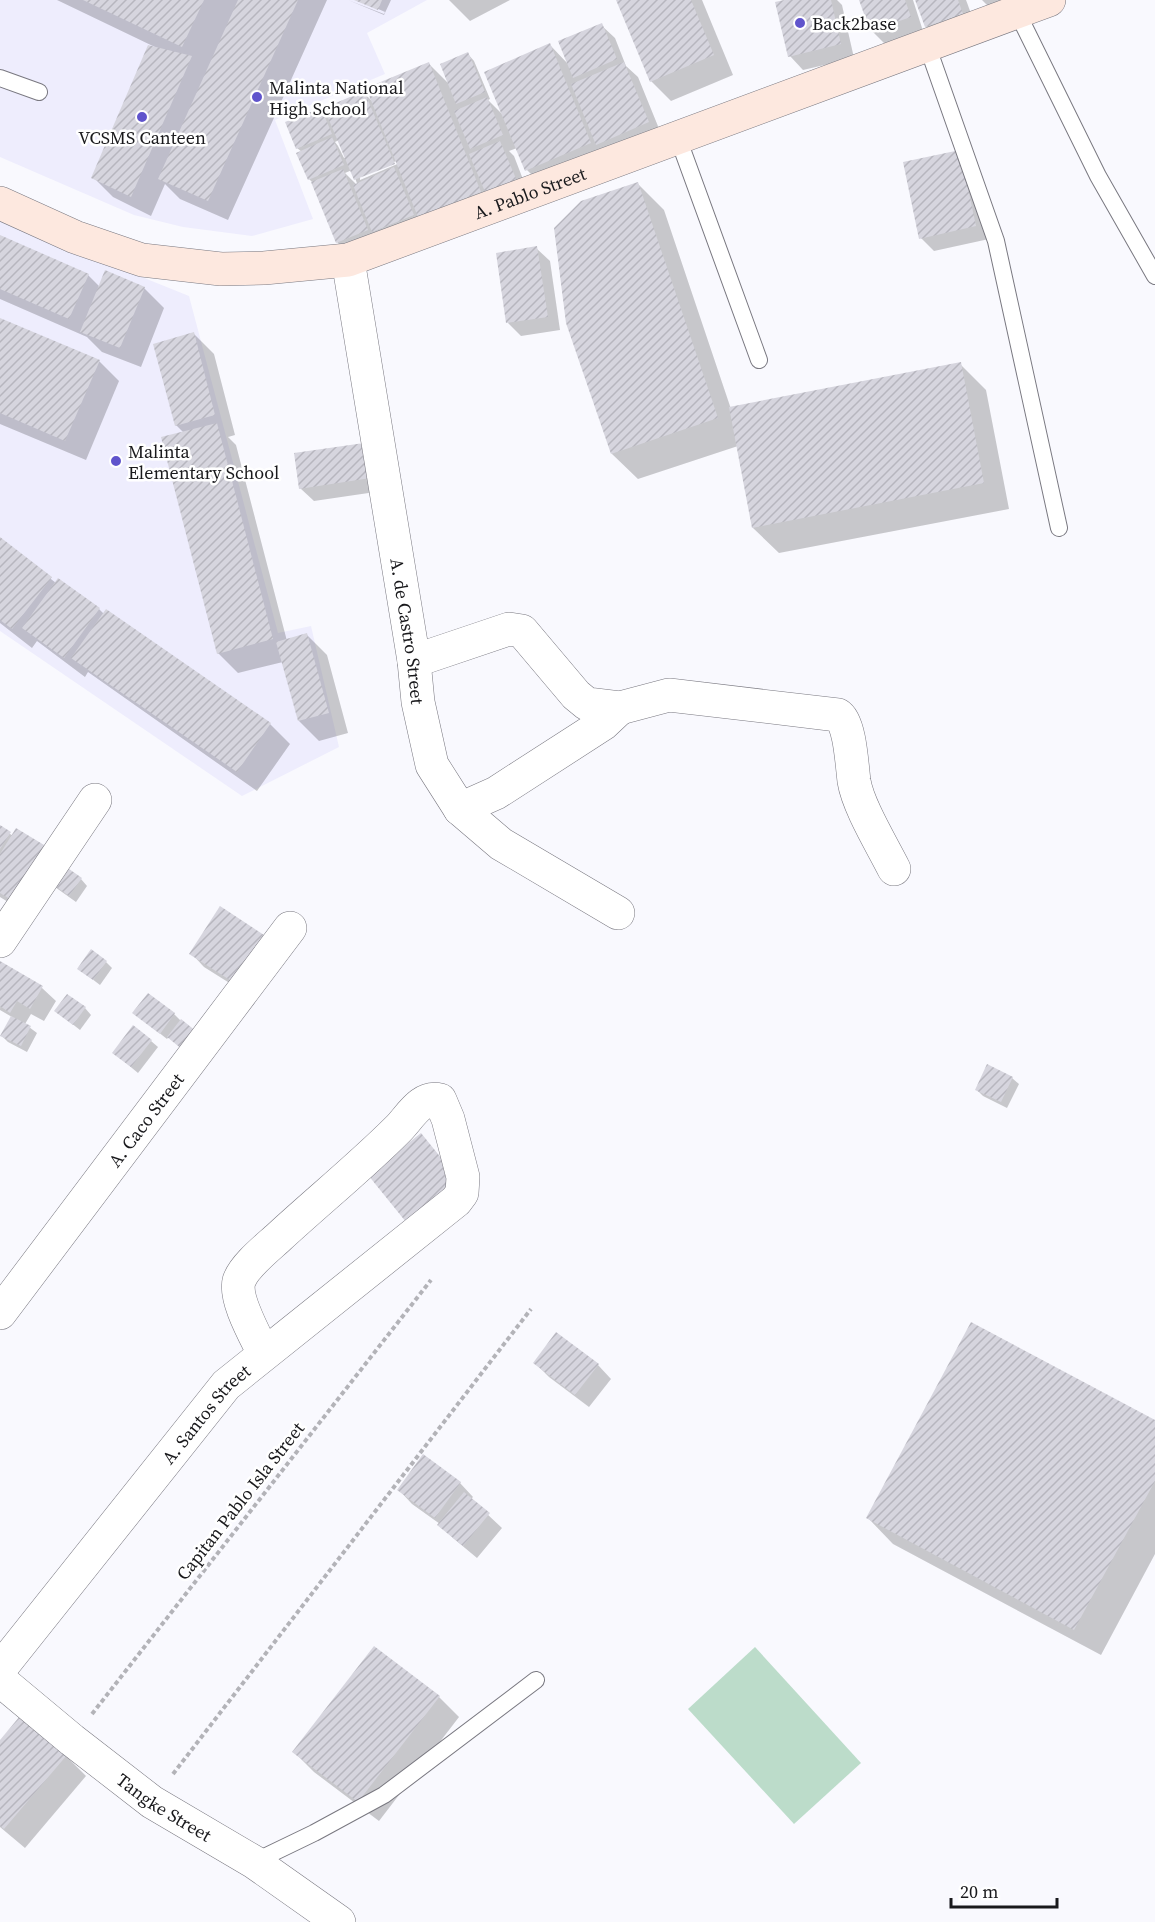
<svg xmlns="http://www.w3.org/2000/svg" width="1155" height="1922" viewBox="0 0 1155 1922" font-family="'Source Serif 4',serif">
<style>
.built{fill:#eeedfd}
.park{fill:#bcdcca}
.shadow{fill:#0003;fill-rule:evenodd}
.building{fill:url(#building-hatch)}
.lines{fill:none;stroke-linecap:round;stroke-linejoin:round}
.lane-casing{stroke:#797880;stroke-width:18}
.street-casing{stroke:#797880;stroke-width:34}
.secondary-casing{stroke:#797880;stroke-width:34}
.path{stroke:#b3b3b8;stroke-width:4;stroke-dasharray:4.5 3;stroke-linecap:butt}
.lane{stroke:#fff;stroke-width:16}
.street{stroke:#fff;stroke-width:33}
.secondary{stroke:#fde8df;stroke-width:33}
.poi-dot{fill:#6054cc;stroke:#fff;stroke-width:2}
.labels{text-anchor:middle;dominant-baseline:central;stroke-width:5;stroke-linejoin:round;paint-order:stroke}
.poi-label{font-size:18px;fill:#19191c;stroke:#fff;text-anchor:start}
.street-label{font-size:18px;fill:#19191c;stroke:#fff}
</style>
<defs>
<pattern id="building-hatch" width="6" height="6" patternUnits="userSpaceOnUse" patternTransform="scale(1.5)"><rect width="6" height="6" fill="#d6d5de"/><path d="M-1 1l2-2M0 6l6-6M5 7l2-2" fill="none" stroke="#b7b6be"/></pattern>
</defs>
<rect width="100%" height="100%" fill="#f9f9fe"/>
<g class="built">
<path d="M0 0H427L367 33 385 74 275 120 313 219 252 236 183 227 134 215 0 157Z"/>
<path d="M0 220 189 296 278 633 311 626 339 747 242 796 0 631Z"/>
</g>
<path class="park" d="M755 1647 861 1763 794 1824 688 1709Z"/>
<g class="shadow">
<path d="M57 0H327L228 220 180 199 165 184 151 216 113 197 93 177 157 48Z"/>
<path d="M348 0 384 14 385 12 358 0H391L384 15Z"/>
<path d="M449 0H510L470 21Z"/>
<path d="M618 0H702L733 75 671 101 651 81Z"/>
<path d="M790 0H837L842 5 854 58 803 70 790 56Z"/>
<path d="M861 0H913L923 31 885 44 871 30Z"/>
<path d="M917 0H966L976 27 940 40 926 26Z"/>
<path d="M982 0H1012L991 9Z"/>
<path d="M601 25 615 38 626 66 638 77 662 136 547 190 527 170 517 148 509 151 514 156 529 195 351 256 337 242 313 183 309 179 302 152 297 148 320 110 332 121 364 93 374 103 429 64 450 85 468 54 474 61 490 99 488 100 504 116 550 45 568 64ZM339 140 347 157 344 158 338 146 335 142ZM401 159 402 162 360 180V176ZM352 170 358 186 345 173Z"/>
<path d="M959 151 989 239 934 251 921 238Z"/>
<path d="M638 184 664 210 731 409 960 364 986 390 1009 509 779 553 753 528 738 446 638 479 612 454Z"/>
<path d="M0 237 88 275 100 287 144 288 164 308 141 367 102 352 87 337 0 299Z"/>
<path d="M536 248 550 261 560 330 521 336 508 323Z"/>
<path d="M0 320 99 361 119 381 86 460 0 424Z"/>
<path d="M194 334 214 354 235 435 228 437 236 445 287 641 307 635 327 655 348 733 319 741 299 721 283 662 238 673 218 653 184 433 176 425Z"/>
<path d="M371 443 389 490 314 501 300 488Z"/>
<path d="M0 539 56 583 99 609 104 614 270 724 290 744 257 791 88 672 85 677 37 641 32 648 0 623Z"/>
<path d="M0 827 13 836 61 863 81 879 87 886 76 902 55 887 29 915 0 897Z"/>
<path d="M221 909 247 994 204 967 191 953Z"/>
<path d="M106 962 112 968 100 985 79 969Z"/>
<path d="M1 963 42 988 56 1001 44 1021 31 1014 25 1024 37 1033 27 1052 8 1042 2 1036 12 1017 0 1010Z"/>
<path d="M85 1008 91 1015 80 1030 56 1011Z"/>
<path d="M134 1013 174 1014 181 1021 167 1039Z"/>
<path d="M151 1041 158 1047 138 1073 114 1053Z"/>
<path d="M1012 1078 1019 1084 1007 1108 983 1096 976 1089Z"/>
<path d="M535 1363 598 1365 611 1379 589 1407 549 1377Z"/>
<path d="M1155 1422V1554L1101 1655 893 1544 868 1518Z"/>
<path d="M460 1483 473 1497 471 1499 502 1528 477 1558 453 1538 440 1524 412 1504 399 1490Z"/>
<path d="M375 1648 439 1697 459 1717 379 1821 314 1772 294 1752Z"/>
<path d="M20 1719 66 1756 86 1776 25 1848 0 1827V1743Z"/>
</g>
<g class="building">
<path d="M83 0H204L182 47Z"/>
<path d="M238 0H298L208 201 158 179Z"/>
<path d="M354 0H382L378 10Z"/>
<path d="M616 0H691L714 55 650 82Z"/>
<path d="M784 0H831L841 44 788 57 775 2Z"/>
<path d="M859 0H905L911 17 870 31Z"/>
<path d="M915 0H958L963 14 925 27Z"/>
<path d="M602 23 617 59 573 78 558 41Z"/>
<path d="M550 43 591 143 525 171 484 72Z"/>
<path d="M148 45 192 56 131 197 91 178Z"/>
<path d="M468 52 485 92 456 104 440 64Z"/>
<path d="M429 62 481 192 418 217 366 88Z"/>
<path d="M624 62 649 122 596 145 571 84Z"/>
<path d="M364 91 395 164 354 180 324 108Z"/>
<path d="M487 97 503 135 470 149 454 111Z"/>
<path d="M321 108 332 134 296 149 285 122Z"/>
<path d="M332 137 344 165 308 180 296 153Z"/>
<path d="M500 141 517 181 486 194 469 154Z"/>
<path d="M960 150 976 226 919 239 903 162Z"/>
<path d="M394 167 414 215 372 232 353 185Z"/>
<path d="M343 169 368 230 336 243 311 182Z"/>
<path d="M638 182 718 418 611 454 566 323 554 228 581 201Z"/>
<path d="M0 235 89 274 69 319 0 289Z"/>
<path d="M537 246 548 317 506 323 496 253Z"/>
<path d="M105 270 145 287 120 348 80 332Z"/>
<path d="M0 318 100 360 65 441 0 413Z"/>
<path d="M194 332 215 415 175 426 153 344Z"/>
<path d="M961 362 984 483 752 528 729 407Z"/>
<path d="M217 423 273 639 217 654 161 437Z"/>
<path d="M371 442 377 477 299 489 294 453Z"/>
<path d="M0 537 52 577 12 629 0 620Z"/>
<path d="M58 578 100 608 64 658 22 628Z"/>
<path d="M106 609 271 723 237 772 71 658Z"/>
<path d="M307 633 329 713 298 721 276 642Z"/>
<path d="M0 825 11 832 0 849Z"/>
<path d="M16 828 49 848 15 902 0 893V854Z"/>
<path d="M59 862 82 878 69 896 47 880Z"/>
<path d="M220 906 264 935 233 982 189 954Z"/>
<path d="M91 949 107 961 93 980 77 969Z"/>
<path d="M0 961 43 986 30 1009 17 1001 10 1013 0 1006Z"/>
<path d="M148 993 175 1013 160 1034 132 1013Z"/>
<path d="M67 994 86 1007 73 1025 54 1011Z"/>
<path d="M11 1016 31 1026 21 1046 0 1036Z"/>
<path d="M181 1019 202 1036 188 1054 167 1037Z"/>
<path d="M133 1025 152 1040 131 1067 112 1053Z"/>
<path d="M987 1064 1013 1077 1001 1102 975 1090Z"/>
<path d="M421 1133 459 1180 406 1222 368 1175Z"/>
<path d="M971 1322 1155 1420V1481L1074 1630 866 1518Z"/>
<path d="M556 1332 599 1364 575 1395 533 1363Z"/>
<path d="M423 1454 461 1482 435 1518 397 1490Z"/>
<path d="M464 1492 490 1513 463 1546 437 1525Z"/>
<path d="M374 1646 440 1696 358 1802 292 1752Z"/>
<path d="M20 1716 67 1755 4 1829 0 1826V1740Z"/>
</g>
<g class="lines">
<g class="lane-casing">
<g id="lane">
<path d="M1017 12 1098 176 1155 276"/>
<path d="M927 45 996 241 1059 528"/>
<path d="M0 78 39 92"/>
<path d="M678 138 759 360"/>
<path d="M254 1862 314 1833 384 1795 536 1680"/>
</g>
</g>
<g class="street-casing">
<g id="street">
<path id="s1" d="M348 260 414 661 418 702 432 765 460 809 501 844 618 913"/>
<path d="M414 661 509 629 522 631 576 695 587 704 620 708 669 695 838 715C850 722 852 766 854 781 858 806 882 845 894 869"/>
<path d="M460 809 496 793 603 724 620 708"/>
<path d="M0 941 95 800"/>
<path id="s2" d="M0 1313 290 928"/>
<path id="s3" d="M0 1669 226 1385 456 1201 462 1193 463 1177 448 1119 440 1100C421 1095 410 1117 398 1129 360 1167 318 1201 279 1237 267 1248 244 1266 239 1281 234 1299 256 1337 264 1354"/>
<path id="s4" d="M0 1680 72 1740 152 1802 254 1862 339 1922"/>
</g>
</g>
<g class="secondary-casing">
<g id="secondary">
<path id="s5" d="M0 203 75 237 142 260 221 269 264 268 348 260 1049 0"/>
</g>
</g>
<g class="path">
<path d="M92 1714 431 1280"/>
<path d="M173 1774 531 1309"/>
</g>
<use href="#lane" class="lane"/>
<use href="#street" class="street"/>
<use href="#secondary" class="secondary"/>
</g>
<g class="poi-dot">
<circle cx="800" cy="23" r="6"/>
<circle cx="257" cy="97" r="6"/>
<circle cx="142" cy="117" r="6"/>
<circle cx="116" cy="461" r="6"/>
</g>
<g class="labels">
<g class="poi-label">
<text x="812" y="23">Back2base</text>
<text x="269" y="87">Malinta National<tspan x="269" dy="21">High School</tspan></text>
<text x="142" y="137" text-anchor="middle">VCSMS Canteen</text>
<text x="128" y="451">Malinta<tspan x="128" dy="21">Elementary School</tspan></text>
</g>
<g class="street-label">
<text stroke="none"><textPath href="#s5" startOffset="554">A. Pablo Street</textPath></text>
<text stroke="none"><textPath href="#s1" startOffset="376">A. de Castro Street</textPath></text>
<text stroke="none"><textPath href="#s2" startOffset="242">A. Caco Street</textPath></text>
<text stroke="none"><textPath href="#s3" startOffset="328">A. Santos Street</textPath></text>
<text transform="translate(240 1501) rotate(-52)">Capitan Pablo Isla Street</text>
<text stroke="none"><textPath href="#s4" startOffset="208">Tangke Street</textPath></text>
</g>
</g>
<path d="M951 1898v9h106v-9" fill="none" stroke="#19191c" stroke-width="3"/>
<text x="960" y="1898" font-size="18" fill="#19191c" stroke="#ffffff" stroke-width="4.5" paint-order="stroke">20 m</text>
</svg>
